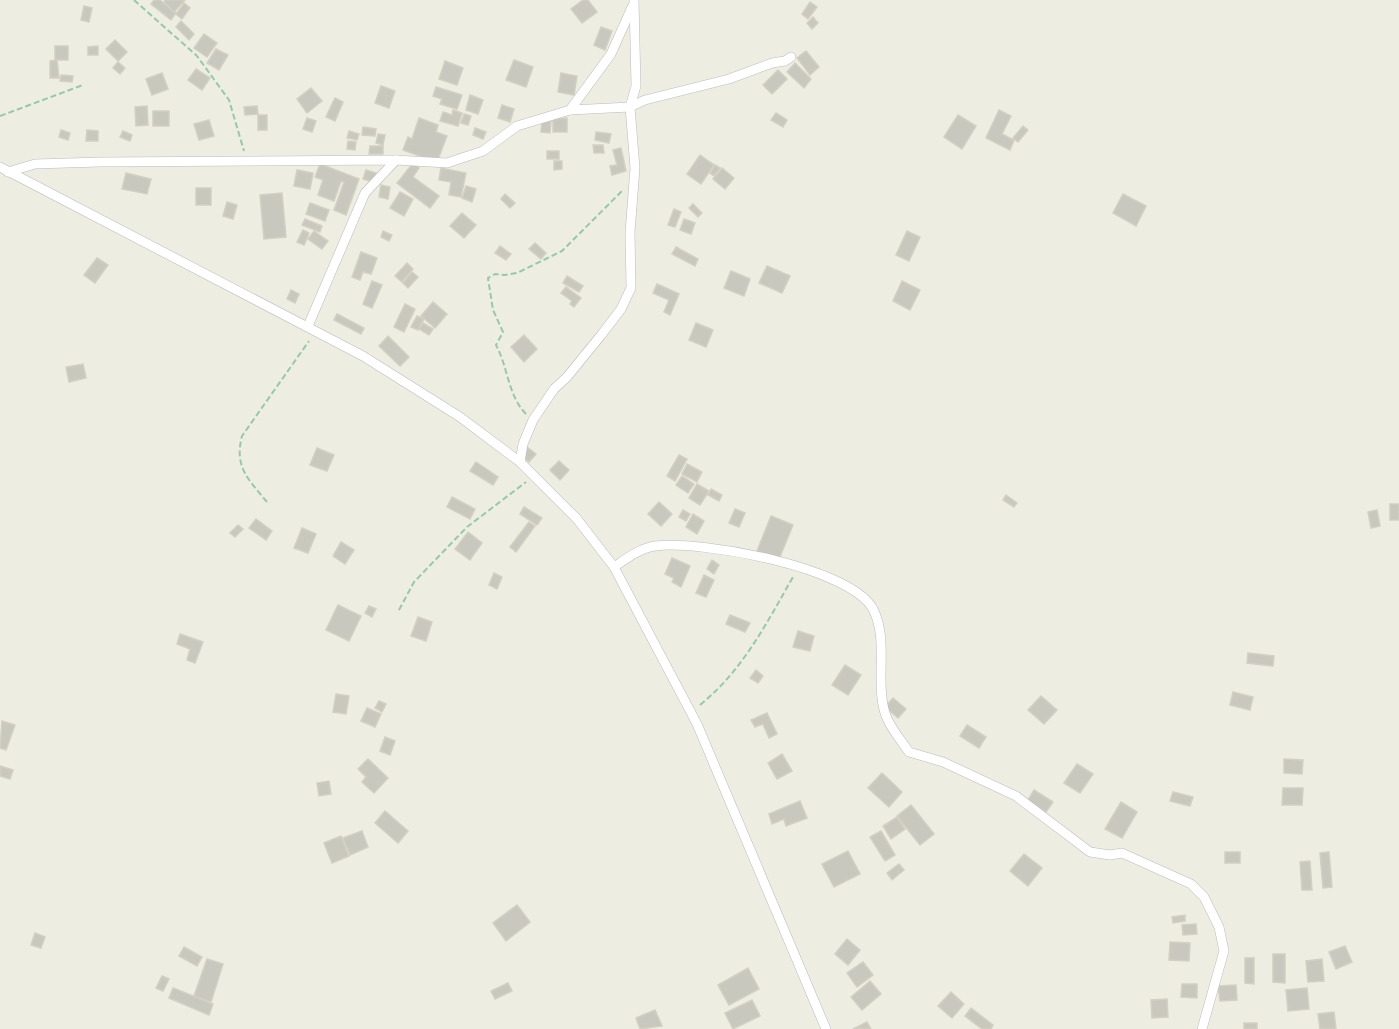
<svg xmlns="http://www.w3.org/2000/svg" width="1399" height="1029" viewBox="0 0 1399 1029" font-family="'Titillium Web',sans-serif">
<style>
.building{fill:#c9c8bf;stroke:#d2d0c1;stroke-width:1.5}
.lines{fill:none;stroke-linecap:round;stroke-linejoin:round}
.street-casing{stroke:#babbc1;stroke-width:10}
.path{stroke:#98c7ae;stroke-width:2;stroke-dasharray:6 3;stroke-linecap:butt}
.street{stroke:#fff;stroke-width:9}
</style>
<rect width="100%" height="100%" fill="#eeede2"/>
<g class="building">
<path d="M154 0H160L176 13 171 20 151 4Z"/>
<path d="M165 0H185L174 12 164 2Z"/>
<path d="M583 0H588L597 12 582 23 571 9Z"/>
<path d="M810 2 817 7 808 19 802 14Z"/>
<path d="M184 3 190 8 182 19 176 14Z"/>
<path d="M84 6 92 8 89 22 81 20Z"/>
<path d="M813 17 818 23 812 29 807 23Z"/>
<path d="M181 21 194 34 189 40 176 27Z"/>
<path d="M601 27 612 31 605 50 594 45Z"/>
<path d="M204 34 217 43 207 57 194 48Z"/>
<path d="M115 40 127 52 118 61 106 49Z"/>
<rect x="55" y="46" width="13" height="14"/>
<path d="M98 46V55H88V47Z"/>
<path d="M216 49 228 55 219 70 207 63Z"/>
<path d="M806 51 819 67 810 75 797 58Z"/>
<path d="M57 60 59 78H50V61Z"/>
<path d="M514 60 533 67 526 87 506 80Z"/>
<path d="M445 61 463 68 457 85 439 79Z"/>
<path d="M118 62 125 68 120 74 113 68Z"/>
<path d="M795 63 811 79 804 88 787 72Z"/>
<path d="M196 69 210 78 202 90 188 80Z"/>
<path d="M778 70 787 79 772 94 763 85Z"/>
<path d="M162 73 168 89 152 95 146 79Z"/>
<path d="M561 73 577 76 574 95 558 92Z"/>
<path d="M61 75 73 76 72 82 60 81Z"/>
<path d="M381 86 395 91 389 108 375 103Z"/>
<path d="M436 87 462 95 457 109 440 104 442 99 433 96Z"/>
<path d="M311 88 322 101 307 113 297 99Z"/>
<path d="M470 95 483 100 478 114 466 110Z"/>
<path d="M335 98 343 102 335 121 326 117Z"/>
<path d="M502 105 514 109 510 122 498 118Z"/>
<path d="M147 106 148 125 136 126 135 107Z"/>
<path d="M257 106 258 114 245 115 244 107Z"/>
<path d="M453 110 462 113 458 126 440 121 443 112 452 115Z"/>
<path d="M999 110 1011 116 1002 134 1014 140 1010 150 986 138Z"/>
<rect x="153" y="111" width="16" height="15"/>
<path d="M776 113 787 120 783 127 771 120Z"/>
<path d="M464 114 471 116 468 125 461 123Z"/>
<rect x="258" y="115" width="9" height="15"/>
<path d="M958 115 976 126 962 149 944 137Z"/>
<path d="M307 118 316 121 312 132 303 129Z"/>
<path d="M419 118 438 125 436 132 447 136 437 162 403 150 408 137 412 139Z"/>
<path d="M567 118V132H553V119Z"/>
<path d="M209 120 214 136 199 140 194 124Z"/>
<path d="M542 121H551L550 133 541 132Z"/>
<path d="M1023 126 1028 130 1018 142 1013 138Z"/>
<path d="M363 127 376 129 375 136 362 135Z"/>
<path d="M475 128 486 132 483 139 473 135Z"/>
<path d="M61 130 70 133 68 140 59 137Z"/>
<path d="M87 130 98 131V141H86Z"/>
<path d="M123 131 132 135 130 141 120 137Z"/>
<path d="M349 131 359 134 357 140 347 138Z"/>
<path d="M596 132 611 134 609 143 595 140Z"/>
<path d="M378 134 385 135 383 145 376 143Z"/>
<path d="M348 141 356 142 355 150 347 149Z"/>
<path d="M593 145H603L604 153H594Z"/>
<path d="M370 146H383V154H369Z"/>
<path d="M621 148 626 171 612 175 610 166 617 165 613 150Z"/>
<rect x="547" y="151" width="12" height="8"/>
<path d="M700 155 714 165 701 184 687 174Z"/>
<path d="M554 161H562V169L554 170Z"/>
<path d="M413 163 419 168 413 177 439 196 430 208 397 183Z"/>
<path d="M320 164 359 179 346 215 334 210 344 182 341 181 334 201 318 195 323 180 315 177Z"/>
<path d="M715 165 720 168 714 176 710 173Z"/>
<path d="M441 168 466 173 461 197 449 195 451 182 439 180Z"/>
<path d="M722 168 734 178 725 189 713 179Z"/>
<path d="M297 170 313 173 310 189 294 186Z"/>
<path d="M366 170 376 173 373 182 363 179Z"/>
<path d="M126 173 151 179 147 194 122 189Z"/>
<path d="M381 185 390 187 388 199 379 197Z"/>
<path d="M466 186 476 189 472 202 462 198Z"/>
<rect x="196" y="188" width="15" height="17"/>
<path d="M400 192 413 199 404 216 390 208Z"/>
<path d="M282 193 286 237 264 239 260 195Z"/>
<path d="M505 194 515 203 510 208 501 199Z"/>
<path d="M1123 194 1146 206 1136 226 1113 213Z"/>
<path d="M227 202 237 205 233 219 223 216Z"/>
<path d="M310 203 329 210 325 221 306 214Z"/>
<path d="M693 204 702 213 698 217 689 208Z"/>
<path d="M674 209 681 212 675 227 668 225Z"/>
<path d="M462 213 476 225 464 238 450 226Z"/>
<path d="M305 219 322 226 320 232 302 225Z"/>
<path d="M684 219 695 223 691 234 680 230Z"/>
<path d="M303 230 309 233 304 245 297 242Z"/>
<path d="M314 231 328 241 322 249 308 239Z"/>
<path d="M383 231 392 235 389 241 381 237Z"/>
<path d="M907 231 920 237 909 261 896 255Z"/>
<path d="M535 243 546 253 541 259 529 249Z"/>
<path d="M500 246 511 254 506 260 495 253Z"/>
<path d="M676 247 698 259 695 266 672 254Z"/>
<path d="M361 252 377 258 371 274 363 272 360 280 352 277Z"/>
<path d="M97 258 108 265 95 283 84 275Z"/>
<path d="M407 263 413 269 402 282 395 276Z"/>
<path d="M767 266 790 276 782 293 759 283Z"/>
<path d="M731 271 750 279 744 296 724 288Z"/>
<path d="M412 272 418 277 408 288 403 283Z"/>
<path d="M567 276 583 286 579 292 563 283Z"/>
<path d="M372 281 382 285 372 308 363 304Z"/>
<path d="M902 281 920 290 910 310 893 301Z"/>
<path d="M657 284 679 294 670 315 664 312 669 300 653 293Z"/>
<path d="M566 287 581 298 574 307 570 304 572 301 561 293Z"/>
<path d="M291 290 299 294 295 303 287 299Z"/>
<path d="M433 302 447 314 435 328 421 316Z"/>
<path d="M405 304 415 309 404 332 394 327Z"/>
<path d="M337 314 364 328 361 334 334 320Z"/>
<path d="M417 316 424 319 418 330 411 327Z"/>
<path d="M423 323 433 329 429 335 419 329Z"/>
<path d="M696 323 713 330 706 347 689 340Z"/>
<path d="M524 335 537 349 524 362 511 347Z"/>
<path d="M388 336 409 357 400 366 379 346Z"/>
<path d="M83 364 86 378 69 382 66 367Z"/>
<path d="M527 447 536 454 529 462 521 455Z"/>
<path d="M317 448 334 455 327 471 310 465Z"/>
<path d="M679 455 687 459 675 481 667 476Z"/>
<path d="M559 461 569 470 560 480 550 470Z"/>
<path d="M476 462 498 477 493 485 470 471Z"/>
<path d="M687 464 702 472 697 482 682 474Z"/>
<path d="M682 476 694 484 688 493 676 485Z"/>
<path d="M697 484 709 491 700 505 689 498Z"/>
<path d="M711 489 722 495 719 501 708 495Z"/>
<path d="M1006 495 1017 503 1014 507 1003 500Z"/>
<path d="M452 497 475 509 470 519 447 507Z"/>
<path d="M659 502 672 514 661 526 648 514Z"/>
<rect x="1390" y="504" width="9" height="16"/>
<path d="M524 507 542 518 537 525 520 514Z"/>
<path d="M735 509 745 513 739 527 729 523Z"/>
<path d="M683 510 690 514 686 521 679 517Z"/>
<path d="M1377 510 1380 526 1371 528 1368 512Z"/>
<path d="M693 514 704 521 697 534 686 527Z"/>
<path d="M771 516 793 525 779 559 757 551Z"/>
<path d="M256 519 272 531 266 540 249 528Z"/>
<path d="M529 522 535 526 516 552 510 547Z"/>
<path d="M238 525 243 529 235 537 230 533Z"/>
<path d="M302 528 316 534 308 553 294 548Z"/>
<path d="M468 532 482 543 470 560 455 549Z"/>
<path d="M341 542 354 550 345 564 333 556Z"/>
<path d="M672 558 690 566 681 587 672 582 674 578 665 574Z"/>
<path d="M712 560 719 565 714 574 707 569Z"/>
<path d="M494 573 502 577 497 589 489 585Z"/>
<path d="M704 575 714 580 706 597 696 593Z"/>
<path d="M338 605 361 616 349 641 326 630Z"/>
<path d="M369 606 376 609 372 617 365 613Z"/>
<path d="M730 615 750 623 745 632 726 624Z"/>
<path d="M418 617 432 622 426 641 411 636Z"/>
<path d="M798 631 814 636 810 651 793 647Z"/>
<path d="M180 634 203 642 195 663 187 660 190 649 177 644Z"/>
<path d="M1248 653 1274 656 1273 666 1247 663Z"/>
<path d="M845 665 861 675 848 695 832 685Z"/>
<path d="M756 670 763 676 758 683 750 678Z"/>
<path d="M1233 692 1253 697 1250 710 1230 705Z"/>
<path d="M336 694 349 696 346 714 333 712Z"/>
<path d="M1041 696 1057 710 1044 724 1028 710Z"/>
<path d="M893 698 906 709 898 718 885 707Z"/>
<path d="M379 701 386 704 382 712 375 708Z"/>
<path d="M367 708 381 714 375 727 361 721Z"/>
<path d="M767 713 777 734 769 738 763 724 755 727 751 720Z"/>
<path d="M2 721 15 725 6 750 0 748Z"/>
<path d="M967 725 986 737 979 748 960 736Z"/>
<path d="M385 737 395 741 390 755 380 751Z"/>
<path d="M782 754 792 771 777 779 768 763Z"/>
<path d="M368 759 388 778 374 793 362 782 366 777 358 769Z"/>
<path d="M1284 759 1303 760 1302 774 1284 773Z"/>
<path d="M1077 764 1093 774 1080 793 1064 783Z"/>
<path d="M0 766 13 770 10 779 0 776Z"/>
<path d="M882 773 902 792 889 807 868 788Z"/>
<path d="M329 781 331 794 319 796 317 783Z"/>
<path d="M1283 788H1303L1302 805H1282Z"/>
<path d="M1034 790 1053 802 1046 812 1028 800Z"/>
<path d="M1173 792 1193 797 1190 806 1170 801Z"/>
<path d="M800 801 807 818 786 826 784 819 772 824 769 814Z"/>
<path d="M1121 802 1137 812 1122 838 1105 829Z"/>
<path d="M911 805 934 834 920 845 897 816Z"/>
<path d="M385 811 408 831 398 843 375 823Z"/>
<path d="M897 817 905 829 891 839 883 826Z"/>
<path d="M362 831 368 847 350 855 343 838Z"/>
<path d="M881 831 895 855 885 861 870 837Z"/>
<path d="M341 836 349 856 332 863 324 843Z"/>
<path d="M848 851 860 874 834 887 822 864Z"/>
<rect x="1225" y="852" width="15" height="11"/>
<path d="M1329 852 1332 887 1323 888 1320 853Z"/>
<path d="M1024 854 1042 868 1028 886 1010 871Z"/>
<path d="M1310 861 1312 890H1302L1300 862Z"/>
<path d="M899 864 904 870 892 880 887 873Z"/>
<path d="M517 905 530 922 506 941 493 923Z"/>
<path d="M1185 915V921L1173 923 1172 917Z"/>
<path d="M1196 924 1197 934 1183 935 1182 925Z"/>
<path d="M35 933 45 937 41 948 31 945Z"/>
<path d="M847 939 860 950 848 965 835 954Z"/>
<path d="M1170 942 1190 943 1189 961 1169 960Z"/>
<path d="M1345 946 1352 962 1336 969 1329 952Z"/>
<path d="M184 947 202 957 197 966 179 956Z"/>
<path d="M1273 954H1285V983L1273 982Z"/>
<path d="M1245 958H1254V984L1245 983Z"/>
<path d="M207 959 223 964 211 1002 194 996Z"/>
<path d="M1322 959 1324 981 1308 982 1306 961Z"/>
<path d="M863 962 873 975 857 987 847 973Z"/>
<path d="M748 968 759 989 729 1005 718 985Z"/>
<path d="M162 976 169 979 163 991 156 988Z"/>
<path d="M870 981 881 994 862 1010 851 997Z"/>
<path d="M508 983 512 991 495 999 491 991Z"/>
<path d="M1182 984H1197V998L1181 997Z"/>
<path d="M1236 985 1237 1000 1220 1001 1218 986Z"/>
<path d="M173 988 213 1004 209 1015 169 998Z"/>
<path d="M1307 988 1309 1009 1288 1011 1286 990Z"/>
<path d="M951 992 964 1004 952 1018 938 1006Z"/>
<path d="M1167 999 1168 1017 1152 1018 1151 1000Z"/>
<path d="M752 1000 760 1016 733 1029 725 1013Z"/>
<path d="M971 1008 993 1025 991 1029H982L965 1016Z"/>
<path d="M655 1010 662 1026 640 1029 636 1018Z"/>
<path d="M1334 1012 1336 1029H1320L1318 1014Z"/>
<path d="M867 1022 871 1029H853Z"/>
<rect x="1244" y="1023" width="13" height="6"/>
</g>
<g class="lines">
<g class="street-casing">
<g id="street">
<path d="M632 7 611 54 570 110 630 107 645 100 729 79 772 63 785 61 791 57"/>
<path d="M0 167 363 356 460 417 520 462 577 519 614 567 697 724 826 1029"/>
<path d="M8 172 35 164 100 162 396 160 447 163 483 151 517 126 570 110"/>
<path d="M308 326 365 193 396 160"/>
<path d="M520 462 523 444 533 420 554 389 567 377 602 334 621 309 631 288 630 232 635 168 630 107 636 86 634 0"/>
<path d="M614 567C626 559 640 548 655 546 700 540 850 567 873 609 889 640 875 680 885 713 889 727 901 740 909 752L943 762 1016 796 1090 852 1110 855 1122 853 1191 884 1204 897 1219 927 1224 951 1202 1029"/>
</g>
</g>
<g class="path">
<path d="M134 0 197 56 229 100 244 151"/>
<path d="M0 116 83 85"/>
<path d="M526 414C508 396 508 367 496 345L503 332 493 310 488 278 495 274 505 275 517 273 562 251 623 190"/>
<path d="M267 502C248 479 234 467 242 436L309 341"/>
<path d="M399 610 414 582 467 527 526 482"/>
<path d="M700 705C743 670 766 624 793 577"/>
</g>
<use href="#street" class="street"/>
</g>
</svg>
